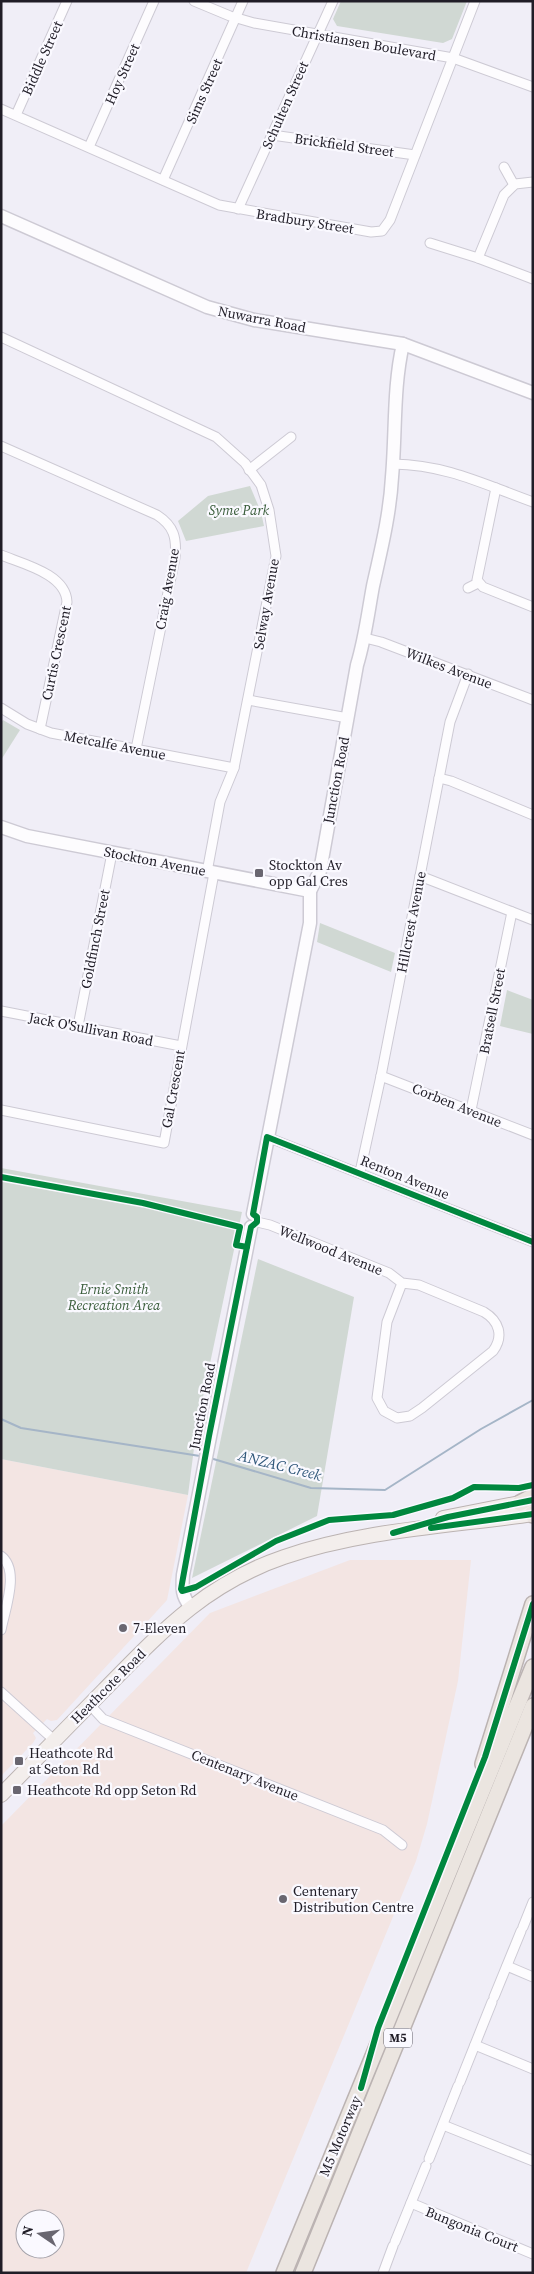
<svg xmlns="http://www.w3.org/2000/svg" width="534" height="2274" viewBox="0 0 534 2274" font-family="'Source Serif 4',serif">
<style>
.industrial{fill:#f3e5e3;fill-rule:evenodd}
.green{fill:#d0d8d3}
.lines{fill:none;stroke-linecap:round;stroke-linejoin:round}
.stream{stroke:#a5b5c7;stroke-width:2}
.street-casing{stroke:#cdcad4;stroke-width:11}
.secondary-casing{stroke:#cdcad4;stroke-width:15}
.primary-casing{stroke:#bbb3b2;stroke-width:16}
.highway-casing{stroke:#bbb3b2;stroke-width:18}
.street{stroke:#fdfcfe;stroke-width:9}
.secondary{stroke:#fdfcfe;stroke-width:12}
.primary{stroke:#f3eeec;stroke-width:14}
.highway{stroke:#ebe5e0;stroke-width:15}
.cycleway-casing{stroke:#faf9ff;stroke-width:9}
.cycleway{stroke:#00873e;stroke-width:6}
.poi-dot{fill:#696670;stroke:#faf9ff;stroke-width:2}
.labels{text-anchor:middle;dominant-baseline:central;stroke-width:4.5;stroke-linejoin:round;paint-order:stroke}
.shield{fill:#faf9ff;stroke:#615f68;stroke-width:1}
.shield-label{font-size:12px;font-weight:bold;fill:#201d27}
.street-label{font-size:14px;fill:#201d27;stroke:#faf9ff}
.park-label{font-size:14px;font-style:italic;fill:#385c39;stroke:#faf9ff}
.poi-label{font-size:14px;fill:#201d27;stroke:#faf9ff;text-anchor:start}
.water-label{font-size:15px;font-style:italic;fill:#32597b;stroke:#faf9ff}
</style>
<rect width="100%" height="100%" fill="#f0eef7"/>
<g class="industrial">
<path d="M1 1459 188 1495 167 1600 57 1720 51 1721 47 1719 33 1733 36 1738 33 1743 1 1776Z"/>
<path d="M350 1560H471L458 1681 427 1824 416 1861 246 2273H1V1826L210 1613ZM25 2219H55V2249H25Z"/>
</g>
<g class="green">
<path d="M341 1H467L452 39 443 43 337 26 333 19Z"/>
<path d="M250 486 261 512 264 526 186 541 178 521 208 496Z"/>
<path d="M3 720 20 730 1 760V723Z"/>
<path d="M320 923 395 953 391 972 317 942Z"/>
<path d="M507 990 533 1000V1034L500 1026Z"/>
<path d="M1 1168 242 1212 197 1425 188 1495 1 1459Z"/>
<path d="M258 1259 354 1297 317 1516 192 1578Z"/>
</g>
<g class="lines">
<g class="stream">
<path d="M1 1419 21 1428 200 1456"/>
<path d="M210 1458 311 1488 385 1490 481 1429 533 1400"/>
</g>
<g class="street-casing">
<g id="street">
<path d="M194 1 230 16 254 23 453 58 533 87"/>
<path d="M1 109 219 205 371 232 382 231 390 220 475 1"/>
<path d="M16 115 67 1"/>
<path d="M272 135 415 155"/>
<path d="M89 147 154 1"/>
<path d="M504 167 514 185"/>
<path d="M163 180 243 1"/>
<path d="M238 209 333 1"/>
<path d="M430 243 478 258 533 279"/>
<path d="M478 258 504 195 515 184 533 182"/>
<path d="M1 337 216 437 245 463 261 485 269 510 276 556 234 768 220 802 207 872"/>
<path d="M1 446 157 515C174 526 177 538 175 558L136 749"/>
<path d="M393 464C447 465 483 484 533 502"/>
<path d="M249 470 291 437"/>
<path d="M496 488 477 580 483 587 533 607"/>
<path d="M1 555C23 564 66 574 67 602L40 729"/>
<path d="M468 588 478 583"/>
<path d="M365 638 381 642 533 700"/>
<path d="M248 700 348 718"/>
<path d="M1 708 27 724 51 733 234 768"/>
<path d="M439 778 451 781 533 815"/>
<path d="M420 876 533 920"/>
<path d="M1 1011 181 1046"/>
<path d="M78 1026 112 853"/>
<path d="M381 1076 533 1135"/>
<path d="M1 1110 164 1143 214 873"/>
<path d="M471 1110 512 912"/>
<path d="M267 1137 533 1242"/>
<path d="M360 1172 381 1076 450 722 468 674"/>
<path d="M257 1222 270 1225 389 1273 402 1283 419 1285 484 1312C499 1321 504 1336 493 1351L422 1408 410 1416 397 1418 384 1411 377 1398 387 1322 402 1283"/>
<path d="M1 1556C20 1570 5 1609 1 1630"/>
<path d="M1 1692 54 1740"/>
<path d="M90 1705 103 1719 383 1830 402 1845"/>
<path d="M523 1927 533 1902"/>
<path d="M507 1966 533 1977"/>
<path d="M494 1997 521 1931"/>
<path d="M475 2045 533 2069"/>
<path d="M460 2082 492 2002"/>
<path d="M443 2125 533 2161"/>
<path d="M429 2159 458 2086"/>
<path d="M411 2203 533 2254"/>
<path d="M395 2242 426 2166"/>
<path d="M383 2273 393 2246"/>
</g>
</g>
<g class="secondary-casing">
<g id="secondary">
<path d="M1 216 207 307 254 320 403 344 533 393"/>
<path d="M1 827 27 836 310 891"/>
<path d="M253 1214 310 923V891L320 871 357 665C365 639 368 613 373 586 381 550 390 514 392 477 396 432 393 387 403 344"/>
<path d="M190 1606C182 1596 182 1589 183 1575L251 1227"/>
</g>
</g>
<g class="primary-casing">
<g id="primary">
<path d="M443 1518 530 1501"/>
<path d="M1 1795C35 1760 70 1725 104 1690 161 1632 205 1584 284 1557 363 1530 450 1526 533 1514"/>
</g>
</g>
<g class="highway-casing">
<g id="highway">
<path d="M520 1503 533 1496"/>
<path d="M532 1514 533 1515"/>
<path d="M483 1764 533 1604"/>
<path d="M284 2273 533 1667"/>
<path d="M303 2273 533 1706"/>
</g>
</g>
<use href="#street" class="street"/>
<use href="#secondary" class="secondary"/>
<use href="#primary" class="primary"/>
<use href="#highway" class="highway"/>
<g class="cycleway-casing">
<g id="cycleway">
<path d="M1 1177 143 1203 240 1227 236 1245 247 1247"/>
<path d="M533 1242 267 1137 253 1214 257 1217V1222L251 1227 209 1436 181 1589 182 1591 196 1587 276 1541 329 1520 393 1515 453 1498 474 1487 519 1488 533 1485"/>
<path d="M431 1528 533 1514"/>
<path d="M393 1533 448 1517 533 1500"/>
<path d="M361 2088 378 2028 485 1757 533 1604"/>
</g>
</g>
<use href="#cycleway" class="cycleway"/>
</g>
<g class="poi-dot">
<rect x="254" y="868" width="10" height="10" rx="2.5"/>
<circle cx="123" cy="1628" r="5"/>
<rect x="14" y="1756" width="10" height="10" rx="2.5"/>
<rect x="12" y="1785" width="10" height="10" rx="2.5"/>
<circle cx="283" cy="1899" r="5"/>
</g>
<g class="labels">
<rect class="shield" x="384" y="2028.5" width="28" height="19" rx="4"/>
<g class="shield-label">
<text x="398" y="2038">M5</text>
</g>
<g class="street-label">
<text transform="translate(364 43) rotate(10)">Christiansen Boulevard</text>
<text transform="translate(42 58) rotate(-66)">Biddle Street</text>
<text transform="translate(122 74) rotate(-66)">Hoy Street</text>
<text transform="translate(204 91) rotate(-66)">Sims Street</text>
<text transform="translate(285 105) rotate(-66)">Schulten Street</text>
<text transform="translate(344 145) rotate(8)">Brickfield Street</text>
<text transform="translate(305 221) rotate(9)">Bradbury Street</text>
<text transform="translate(262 319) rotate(11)">Nuwarra Road</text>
<text transform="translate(167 589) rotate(-80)">Craig Avenue</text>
<text transform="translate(266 604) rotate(-80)">Selway Avenue</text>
<text transform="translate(56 653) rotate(-78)">Curtis Crescent</text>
<text transform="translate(449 668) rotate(21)">Wilkes Avenue</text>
<text transform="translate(115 745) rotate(11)">Metcalfe Avenue</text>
<text transform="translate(336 780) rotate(-79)">Junction Road</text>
<text transform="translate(155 861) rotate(11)">Stockton Avenue</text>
<text transform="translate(411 922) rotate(-79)">Hillcrest Avenue</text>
<text transform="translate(95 939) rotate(-79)">Goldfinch Street</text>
<text transform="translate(492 1011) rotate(-79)">Bratsell Street</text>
<text transform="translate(91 1029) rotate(11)">Jack O'Sullivan Road</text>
<text transform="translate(173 1089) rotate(-80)">Gal Crescent</text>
<text transform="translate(457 1105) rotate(22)">Corben Avenue</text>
<text transform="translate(405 1177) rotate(22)">Renton Avenue</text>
<text transform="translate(331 1250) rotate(22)">Wellwood Avenue</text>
<text transform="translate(202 1406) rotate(-79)">Junction Road</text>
<text transform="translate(108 1686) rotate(-45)">Heathcote Road</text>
<text transform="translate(245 1775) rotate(22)">Centenary Avenue</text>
<text transform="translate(340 2136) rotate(-67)">M5 Motorway</text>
<text transform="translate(472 2229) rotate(22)">Bungonia Court</text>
</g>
<g class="park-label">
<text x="239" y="510">Syme Park</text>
<text x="114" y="1289">Ernie Smith<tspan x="114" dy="16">Recreation Area</tspan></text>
</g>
<g class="poi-label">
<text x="269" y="865">Stockton Av<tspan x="269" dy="16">opp Gal Cres</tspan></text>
<text x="133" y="1628">7-Eleven</text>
<text x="29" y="1753">Heathcote Rd<tspan x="29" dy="16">at Seton Rd</tspan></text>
<text x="27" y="1790">Heathcote Rd opp Seton Rd</text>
<text x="293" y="1891">Centenary<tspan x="293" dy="16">Distribution Centre</tspan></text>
</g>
<g class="water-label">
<text transform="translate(280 1465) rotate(14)">ANZAC Creek</text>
</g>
</g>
<rect width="534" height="2274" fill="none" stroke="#201d27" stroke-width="5"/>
<g transform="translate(40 2234) rotate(283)"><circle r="24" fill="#faf9ff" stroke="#a3a1a9"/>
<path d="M0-4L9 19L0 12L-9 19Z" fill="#696670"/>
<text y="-8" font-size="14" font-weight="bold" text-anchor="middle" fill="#201d27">N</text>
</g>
</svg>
